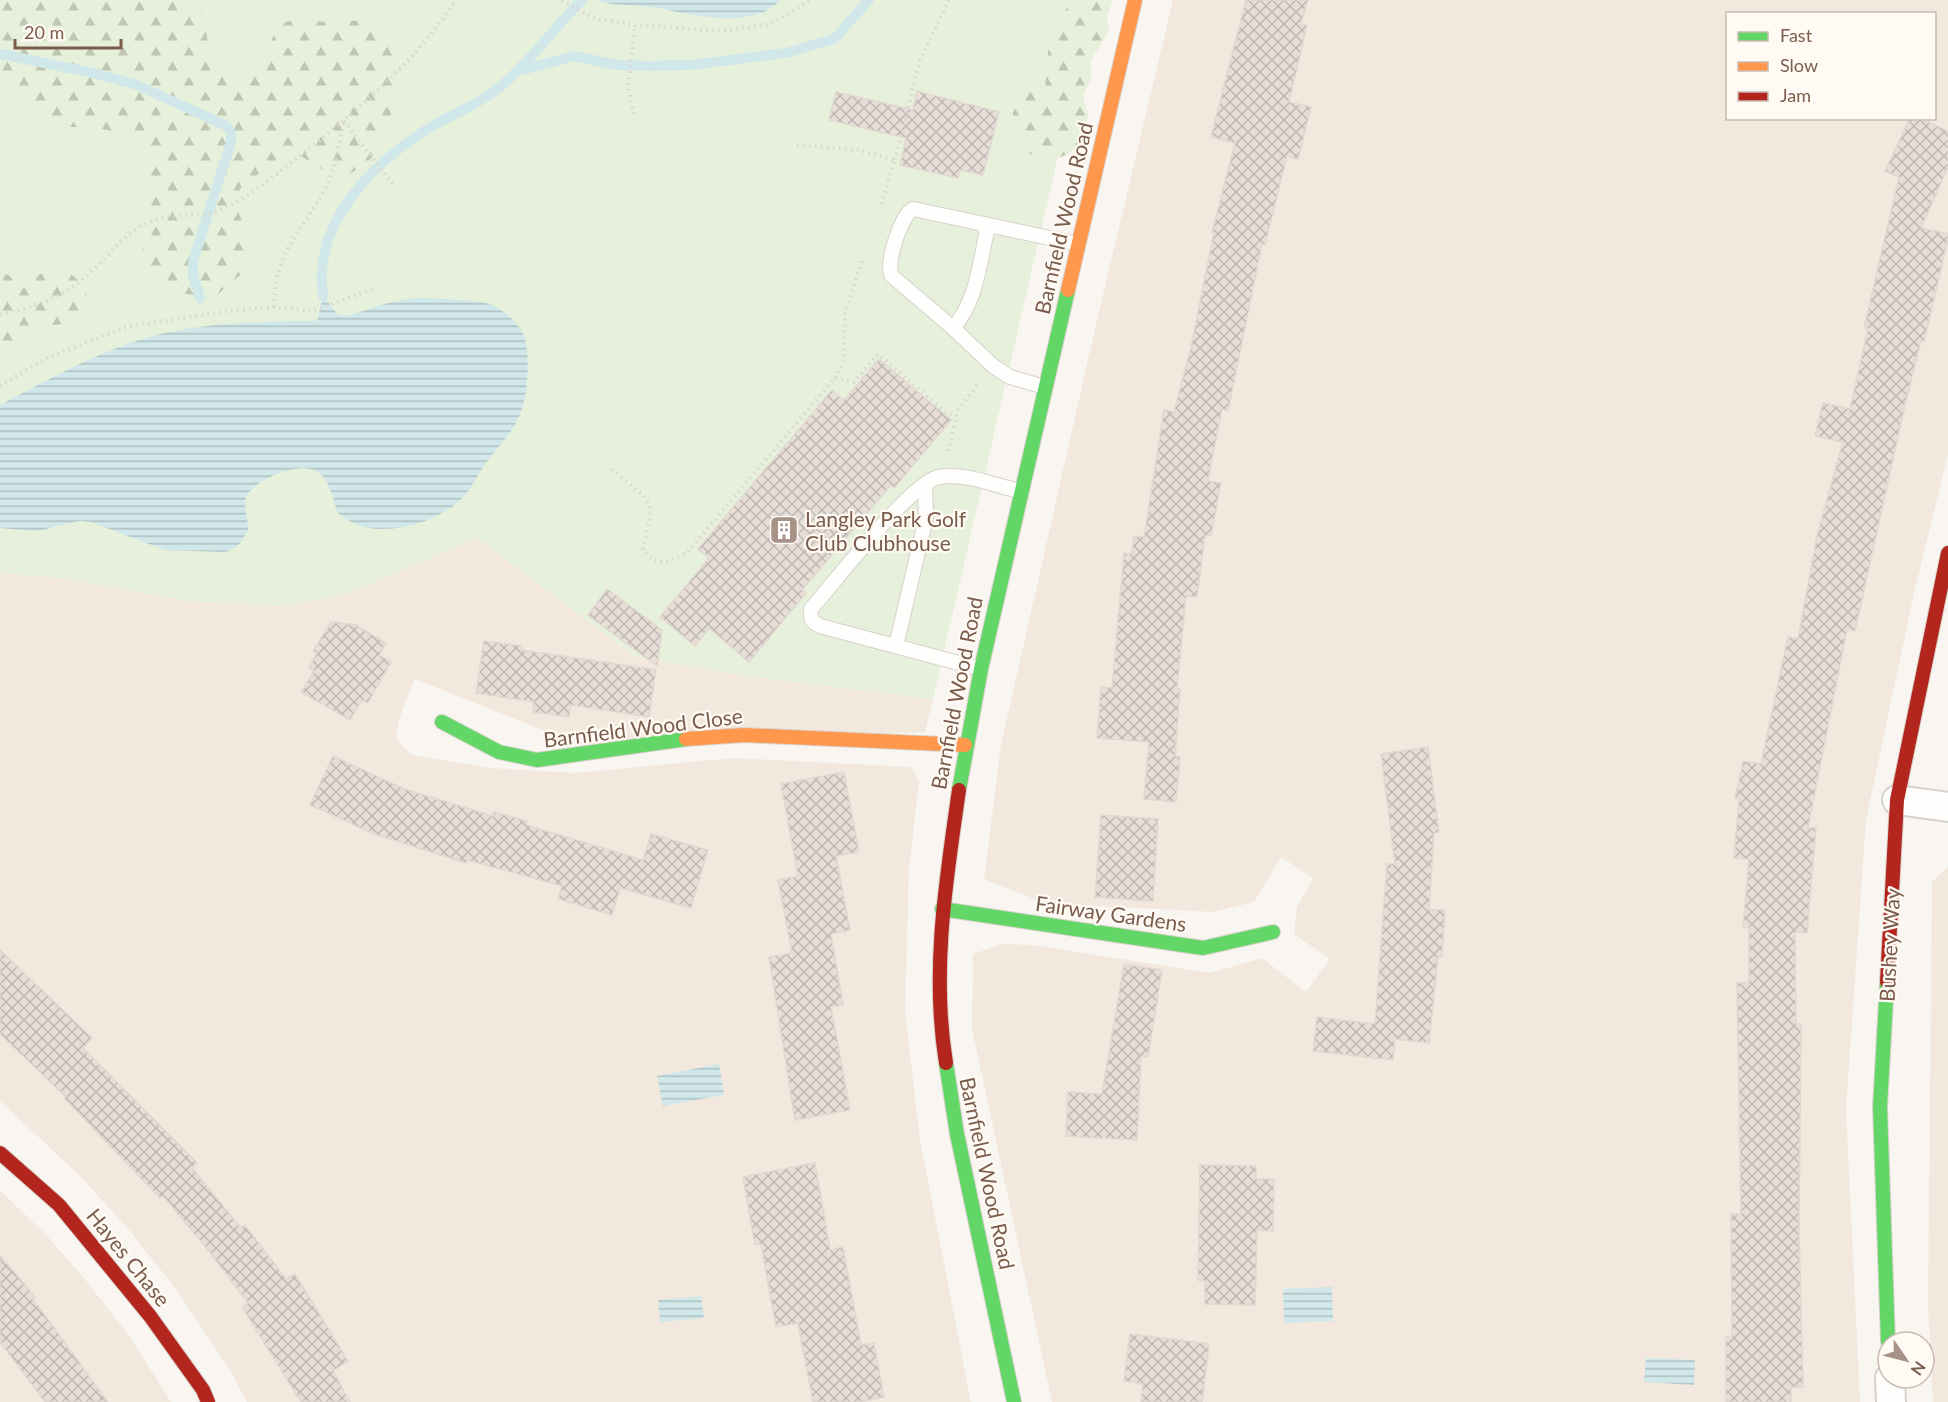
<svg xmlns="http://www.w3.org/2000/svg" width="1948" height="1402" viewBox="0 0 1948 1402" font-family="Lato,sans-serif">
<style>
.residential{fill:#f2e8de;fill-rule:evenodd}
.green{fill:#e7f0db}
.forest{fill:url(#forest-firs)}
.water{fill:url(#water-rules)}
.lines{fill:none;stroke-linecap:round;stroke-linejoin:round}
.stream{stroke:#d0e8ea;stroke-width:10}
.building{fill:url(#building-cross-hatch);stroke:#e2d8d2;stroke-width:1.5}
.lane-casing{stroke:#d7d1cb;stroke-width:16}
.street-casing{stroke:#d7d1cb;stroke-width:32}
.fast-casing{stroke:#d9d2cb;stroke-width:16}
.slow-casing{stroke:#d9d2cb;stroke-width:16}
.jam-casing{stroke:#d9d2cb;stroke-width:16}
.path{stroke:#dcd5d0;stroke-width:4;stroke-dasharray:1.5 4.5;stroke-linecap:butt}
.lane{stroke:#fefefd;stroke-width:14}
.street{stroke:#fefefd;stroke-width:28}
.fast{stroke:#63d668;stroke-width:14}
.slow{stroke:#ff974d;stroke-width:14}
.jam{stroke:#b3261e;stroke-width:14}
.labels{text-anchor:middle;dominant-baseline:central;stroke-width:4.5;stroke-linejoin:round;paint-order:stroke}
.street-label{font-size:21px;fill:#7a5c4d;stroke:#fffaf3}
.poi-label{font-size:21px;fill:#7a5c4d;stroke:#fffaf3;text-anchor:start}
</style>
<defs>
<pattern id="forest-firs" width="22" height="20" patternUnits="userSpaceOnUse" patternTransform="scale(1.5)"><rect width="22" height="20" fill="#e7f0db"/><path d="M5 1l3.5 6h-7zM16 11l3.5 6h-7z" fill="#c0c6b4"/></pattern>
<pattern id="water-rules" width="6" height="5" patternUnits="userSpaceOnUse" patternTransform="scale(1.5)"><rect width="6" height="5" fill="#d0e8ea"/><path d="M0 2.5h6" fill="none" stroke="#aebfc0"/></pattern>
<pattern id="building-cross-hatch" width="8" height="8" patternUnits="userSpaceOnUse" patternTransform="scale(1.5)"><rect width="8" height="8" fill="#e6ded7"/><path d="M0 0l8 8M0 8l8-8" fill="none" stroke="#bfb7b1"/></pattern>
</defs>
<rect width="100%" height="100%" fill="#f9f5f0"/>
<g class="residential">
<path d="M1173 0H1948V454L1914 593 1866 820 1846 1109 1860 1402H1052L972 1029 973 954 1003 944 1033 945 1210 973 1262 958 1306 992 1330 959 1294 934 1297 907 1313 878 1281 857 1254 902 1213 912 1045 903 984 879 1001 745 1094 333ZM1728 14H1934V118H1728Z"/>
<path d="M477 538 636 657 746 676 933 699 925 732 580 745 415 679 399 719 396 738 411 755 490 768 575 773 734 758 912 767 919 781 909 868 905 1011 920 1140 971 1402H247L231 1372 175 1288 129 1230 79 1175 0 1101V573L54 577 188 601 281 606 345 595Z"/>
<path d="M1948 867V1402H1933L1928 1305 1932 882Z"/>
<path d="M0 1190 47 1236 84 1278 130 1337 171 1402H0Z"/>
</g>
<path class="green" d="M0 0H1094L933 699 746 676 636 657 477 538 345 595 281 606 188 601 54 577 0 573Z"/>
<g class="forest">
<path d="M0 0H195C219 26 191 72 241 82L251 74 276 32 285 22 295 20 329 22 370 20 385 28 395 40 401 80 382 144 368 162 345 177 331 175 301 156 285 154 243 185 236 195V206L247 234 240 275 217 295C193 296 178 296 158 280 119 247 174 186 134 144 117 127 93 128 70 127 65 127 57 128 52 125 32 114 27 86 0 86Z"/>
<path d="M1075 0H1112L1107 17 1109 31 1091 60V79L1083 96 1088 116 1083 140 1069 154 1051 160 1027 153 1013 132V112L1028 92 1039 93 1045 89 1048 51 1059 34 1061 14Z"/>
<path d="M0 271 21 282C31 279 42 272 52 271 74 268 97 292 82 313 68 331 45 320 30 331 20 338 13 351 0 352Z"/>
</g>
<g class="water">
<path d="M597 0H780C753 32 687 13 652 7 633 4 615 7 597 0Z"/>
<path d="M323 296 338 315 345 316C365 312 382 303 402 300 421 296 441 299 461 300 471 301 483 301 492 305 504 310 519 323 524 336 531 357 528 402 517 421 509 437 495 449 485 464 475 479 468 496 452 507 421 528 368 541 338 513 333 500 330 480 318 472 301 460 256 479 247 495 242 507 249 519 248 531L237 547 225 552 165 550 91 522 79 521 38 531 0 528V405C47 380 98 352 149 337 198 323 266 321 317 321Z"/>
<path d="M719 1064 724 1095 663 1106 657 1076Z"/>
<path d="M1332 1287 1333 1321 1284 1323 1283 1289Z"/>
<path d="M701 1296 704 1318 660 1322 658 1300Z"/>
<path d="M1646 1358 1695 1360 1694 1385 1644 1382Z"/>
</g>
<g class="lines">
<g class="stream">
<path d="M0 54 98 74 137 85 227 126 231 133V142L193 261V275L200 298"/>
<path d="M516 72 573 56 618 65 649 66 691 65 786 53 834 39 869 0"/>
<path d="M323 296C312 223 373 163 429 128 453 114 479 104 500 87 531 61 554 28 582 0"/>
</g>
</g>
<g class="building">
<path d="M1246 0H1308L1301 24 1307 25 1289 102 1311 107 1298 159 1287 156 1265 245 1262 244 1228 411 1222 409 1208 481 1221 483 1211 536 1205 535 1197 597 1186 596 1177 688 1180 689 1175 756 1180 757 1176 802 1144 799 1149 742 1097 738 1101 687 1112 688 1124 553 1132 554 1134 536 1144 537 1164 410 1174 412 1191 347 1214 232H1212L1235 143 1211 137Z"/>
<path d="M917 91 999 112 983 175 960 170 958 178 900 165 906 138 829 120 836 92 913 110Z"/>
<path d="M1910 118H1920L1948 131V167L1921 228 1948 234V239L1924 342 1921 341 1905 405 1855 631 1847 629 1808 828H1816L1807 933 1795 932 1796 1024H1801L1799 1230 1803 1387H1791V1402H1726V1337H1732L1731 1214H1741L1737 983H1749V928L1743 927 1749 859 1734 858 1739 799 1735 798 1743 761 1761 764 1788 637 1798 639 1817 536 1843 442 1815 436 1823 403 1850 409 1868 329 1864 328 1899 177 1885 171Z"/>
<path d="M879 359 951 420 894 488 891 485 802 590 806 593 749 662 709 628 695 646 660 617 709 558 698 549 832 390 844 400Z"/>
<path d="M607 589 662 630 657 666 588 615Z"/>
<path d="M331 622 356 625 386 643 379 655 391 662 368 703 362 700 350 720 301 692 314 671 309 668 317 653 313 651Z"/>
<path d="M484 641 522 646V650L656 670 649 717 571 705 569 717 533 712 534 702 476 693Z"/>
<path d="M1428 747 1439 832 1434 833 1429 910H1445L1442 957H1438L1429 1043 1395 1039 1393 1060 1313 1051 1317 1017 1375 1024 1387 864H1395L1381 754Z"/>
<path d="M333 756 404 789 493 816 494 812 527 821 526 825 643 860 651 834 708 850 691 908 620 888 612 915 558 899 562 886 467 860 466 863 374 834 310 805Z"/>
<path d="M844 772 859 852 836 856 850 930 831 934 843 1005 831 1007 850 1110 795 1120 769 957 792 953 778 880 798 876 781 784Z"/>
<path d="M1101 815 1158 819 1153 901 1095 897Z"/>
<path d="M0 950 92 1038 83 1048 197 1163 192 1168 241 1228 245 1225 286 1279 295 1274 348 1361 333 1371 350 1402H301L242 1307 248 1303 208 1250 163 1196 160 1198 64 1098 66 1097 0 1034Z"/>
<path d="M1124 964 1162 970 1148 1057 1141 1056 1137 1140 1066 1136 1068 1092 1102 1094Z"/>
<path d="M815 1163 830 1250 843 1247 861 1345 874 1343 884 1397 859 1402H813L798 1323 776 1327 761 1244 755 1245 743 1177Z"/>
<path d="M1200 1165 1256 1166V1179H1274L1273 1231 1257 1230 1255 1305 1205 1304V1281L1198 1280Z"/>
<path d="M0 1255 35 1297 33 1299 108 1402H45L0 1342Z"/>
<path d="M1130 1334 1209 1344 1202 1402H1141L1143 1384 1124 1381Z"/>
</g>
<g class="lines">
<g class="lane-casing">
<g id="lane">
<path d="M953 328C977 301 979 265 987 231L983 224"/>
<path d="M1045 387 1010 377 993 366 953 328 892 276C885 264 901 215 913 209L1078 244"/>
<path d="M896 646 926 518 925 484"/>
<path d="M981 669 820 626C811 622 810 618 811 609 834 583 911 482 939 477 964 472 996 486 1020 491"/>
</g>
</g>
<g class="street-casing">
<g id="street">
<path d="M1897 800 1948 807"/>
<path d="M1890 1378 1891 1402"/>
</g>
</g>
<g class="fast-casing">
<g id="fast">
<path d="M442 722 499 752 537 760 686 739"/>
<path d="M959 790 981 669 1068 290"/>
<path d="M942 909 1203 948 1273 932"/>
<path d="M1887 982 1880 1107 1888 1342"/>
<path d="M946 1063 957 1134 1014 1402"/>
</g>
</g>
<g class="slow-casing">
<g id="slow">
<path d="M1068 290 1135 0"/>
<path d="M686 739 744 735 965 745"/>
</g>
</g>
<g class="jam-casing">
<g id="jam">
<path d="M1887 982 1897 800 1948 553"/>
<path d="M946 1063C931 972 946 880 959 790"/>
<path d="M0 1153 59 1205 150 1316 203 1390 208 1402"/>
</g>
</g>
<g class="path">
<path d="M562 0 593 18 635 25 722 31 770 24 811 0"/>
<path d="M634 114 628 87 635 25"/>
<path d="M344 121 394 186"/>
<path d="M797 145 858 150 895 160 881 205"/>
<path d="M895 160 920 60 949 0"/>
<path d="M274 307C275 248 300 236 325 189 336 169 339 143 344 121"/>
<path d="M0 314C36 307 66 297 93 270 107 257 120 240 136 229 170 206 198 223 227 207 255 193 280 171 305 152 361 107 416 61 456 0"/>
<path d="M835 378 844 360 845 313 863 258"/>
<path d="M0 386 47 358 129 326 237 310 274 307 313 311 375 288"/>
<path d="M948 451 958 410 977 385"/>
<path d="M612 469 644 496 649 504 650 518 643 549 652 560 666 562 687 553 835 378 854 382 878 354 948 414 956 416"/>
</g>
<use href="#lane" class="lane"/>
<use href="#street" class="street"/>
<use href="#fast" class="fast"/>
<use href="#slow" class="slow"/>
<use href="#jam" class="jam"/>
</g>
<defs>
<g id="building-square" transform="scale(1.5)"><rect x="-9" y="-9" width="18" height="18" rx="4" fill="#a69286" stroke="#fffaf3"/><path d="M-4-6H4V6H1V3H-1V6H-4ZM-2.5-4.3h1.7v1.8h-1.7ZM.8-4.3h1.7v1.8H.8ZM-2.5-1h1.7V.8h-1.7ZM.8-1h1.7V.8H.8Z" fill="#fff"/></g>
</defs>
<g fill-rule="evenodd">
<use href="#building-square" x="784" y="530"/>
</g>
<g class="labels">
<g class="street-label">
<text transform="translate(1063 218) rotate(-77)">Barnfield Wood Road</text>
<text transform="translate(956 693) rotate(-79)">Barnfield Wood Road</text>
<text transform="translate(643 727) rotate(-7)">Barnfield Wood Close</text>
<text transform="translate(1111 913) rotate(8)">Fairway Gardens</text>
<text transform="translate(1889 945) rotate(-87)">Bushey Way</text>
<text transform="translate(988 1173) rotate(78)">Barnfield Wood Road</text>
<text transform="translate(129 1257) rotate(51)">Hayes Chase</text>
</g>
<g class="poi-label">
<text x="805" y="518">Langley Park Golf<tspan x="805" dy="24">Club Clubhouse</tspan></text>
</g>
</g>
<rect x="1726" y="12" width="210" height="108" fill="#fffaf3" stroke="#cabbb1" stroke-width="1.5"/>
<rect x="1738" y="32" width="30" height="9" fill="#63d668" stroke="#cabbb1" stroke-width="1.5"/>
<text x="1780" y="42" font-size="18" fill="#7a5c4d">Fast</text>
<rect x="1738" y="62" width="30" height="9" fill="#ff974d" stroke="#cabbb1" stroke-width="1.5"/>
<text x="1780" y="72" font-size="18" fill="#7a5c4d">Slow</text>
<rect x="1738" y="92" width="30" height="9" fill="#b3261e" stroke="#cabbb1" stroke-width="1.5"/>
<text x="1780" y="102" font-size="18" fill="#7a5c4d">Jam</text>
<g transform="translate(1906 1360) rotate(125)"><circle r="28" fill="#fffaf3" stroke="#cabbb1" stroke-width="1.5"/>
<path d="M0-4.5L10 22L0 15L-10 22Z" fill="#a69286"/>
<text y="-9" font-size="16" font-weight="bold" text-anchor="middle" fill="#7a5c4d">N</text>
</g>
<path d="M15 39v9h106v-9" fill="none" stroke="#7a5c4d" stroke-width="3"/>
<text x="24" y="39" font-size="18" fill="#7a5c4d" stroke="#fffaf3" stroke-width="4.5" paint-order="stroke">20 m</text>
</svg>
